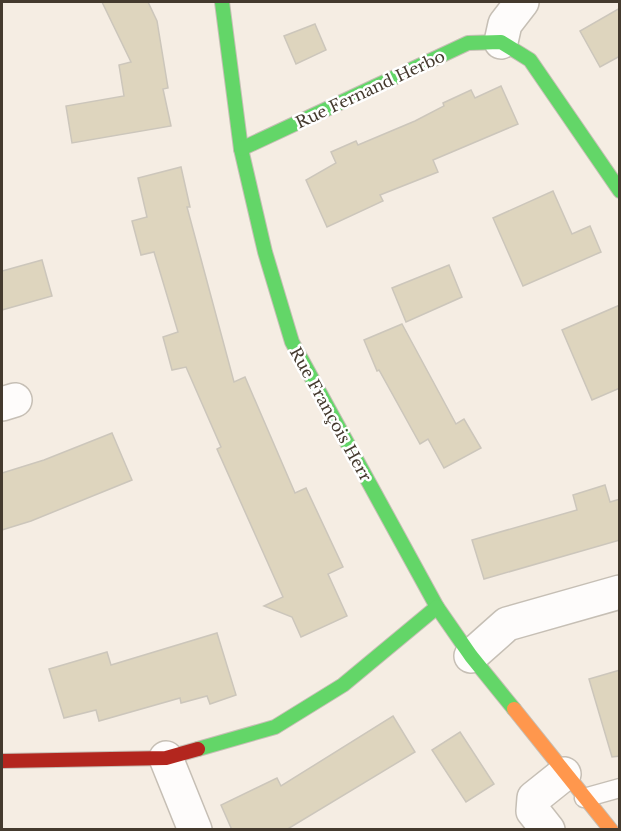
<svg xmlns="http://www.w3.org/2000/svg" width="621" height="831" viewBox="0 0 621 831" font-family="'Libre Baskerville',serif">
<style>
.building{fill:#ded5be;stroke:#ccc6bb;stroke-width:1.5}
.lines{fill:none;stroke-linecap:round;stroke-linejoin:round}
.lane-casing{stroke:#c6bfb5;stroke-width:21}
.street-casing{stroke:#c6bfb5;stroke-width:36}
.fast-casing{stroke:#c6bfb5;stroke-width:16}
.slow-casing{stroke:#c6bfb5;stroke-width:16}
.jam-casing{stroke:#c6bfb5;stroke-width:16}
.lane{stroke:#fefcfb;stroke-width:18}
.street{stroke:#fefcfb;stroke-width:33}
.fast{stroke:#63d668;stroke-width:14}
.slow{stroke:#ff974d;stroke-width:14}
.jam{stroke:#b3261e;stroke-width:14}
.labels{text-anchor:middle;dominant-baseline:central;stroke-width:5;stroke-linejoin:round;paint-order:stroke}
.street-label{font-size:16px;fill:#443a2e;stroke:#fff}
</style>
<rect width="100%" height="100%" fill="#f5ede3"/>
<g class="building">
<path d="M102 2H148L157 21 168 88 163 89 171 126 72 143 66 106 124 96 119 65 131 62Z"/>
<path d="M620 8V56L600 67 580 31Z"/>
<path d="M315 24 326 50 296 64 284 36Z"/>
<path d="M501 86 518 124 433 160 438 172 380 195 383 201 327 227 306 180 336 163 331 152 356 141 358 145 415 121 444 106 443 103 471 90 475 98Z"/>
<path d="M181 167 190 207H187L234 382 245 377 295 493 306 488 343 567 328 574 347 616 301 637 292 617 264 606 283 597 217 449 221 447 186 367 172 370 163 337 178 332 154 252 141 255 132 221 147 217 138 178Z"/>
<path d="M553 191 572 234 590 226 601 252 523 286 493 218Z"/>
<path d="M42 260 52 296 2 310V271Z"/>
<path d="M449 265 462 297 406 322 392 288Z"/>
<path d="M620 305V388L592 400 562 330Z"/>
<path d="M402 324 456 424 464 419 481 448 444 468 428 439 420 444 379 370 377 371 364 340Z"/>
<path d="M112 433 132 480 31 521 2 530V473L44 460Z"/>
<path d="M605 485 610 502 620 499V540L484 579 472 540 577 510 573 495Z"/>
<path d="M217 633 236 695 210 704 207 696 181 703 180 698 99 721 96 710 64 718 49 669 107 652 111 665Z"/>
<path d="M620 670V756L612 757 589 679Z"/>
<path d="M393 716 415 752 286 830H232L221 805 277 778 281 786Z"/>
<path d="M460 732 494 784 466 802 432 750Z"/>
</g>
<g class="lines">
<g class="lane-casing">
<path id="lane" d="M584 798 620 788"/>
</g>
<g class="street-casing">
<g id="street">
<path d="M501 42 505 24 522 2"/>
<path d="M2 404 15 400"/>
<path d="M471 656 507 624 620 592"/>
<path d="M166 758 195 830"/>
<path d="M548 830 533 811 534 798 564 774"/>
</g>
</g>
<g class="fast-casing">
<g id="fast">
<path d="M222 2 241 149 265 252 292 342 437 607 471 656 514 709"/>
<path d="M241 149 468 43 501 42 530 60 620 191"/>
<path d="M198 749 275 727 343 685 437 607"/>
</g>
</g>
<g class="slow-casing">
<path id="slow" d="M514 709 611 830"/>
</g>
<g class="jam-casing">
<path id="jam" d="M2 761 166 758 198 749"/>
</g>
<use href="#lane" class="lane"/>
<use href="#street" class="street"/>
<use href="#fast" class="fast"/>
<use href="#slow" class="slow"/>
<use href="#jam" class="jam"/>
</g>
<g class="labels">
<g class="street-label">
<text transform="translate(370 89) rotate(-25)">Rue Fernand Herbo</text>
<text transform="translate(331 414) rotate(61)">Rue François Herr</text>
</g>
</g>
<rect width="621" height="831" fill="none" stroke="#443a2e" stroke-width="6"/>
</svg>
